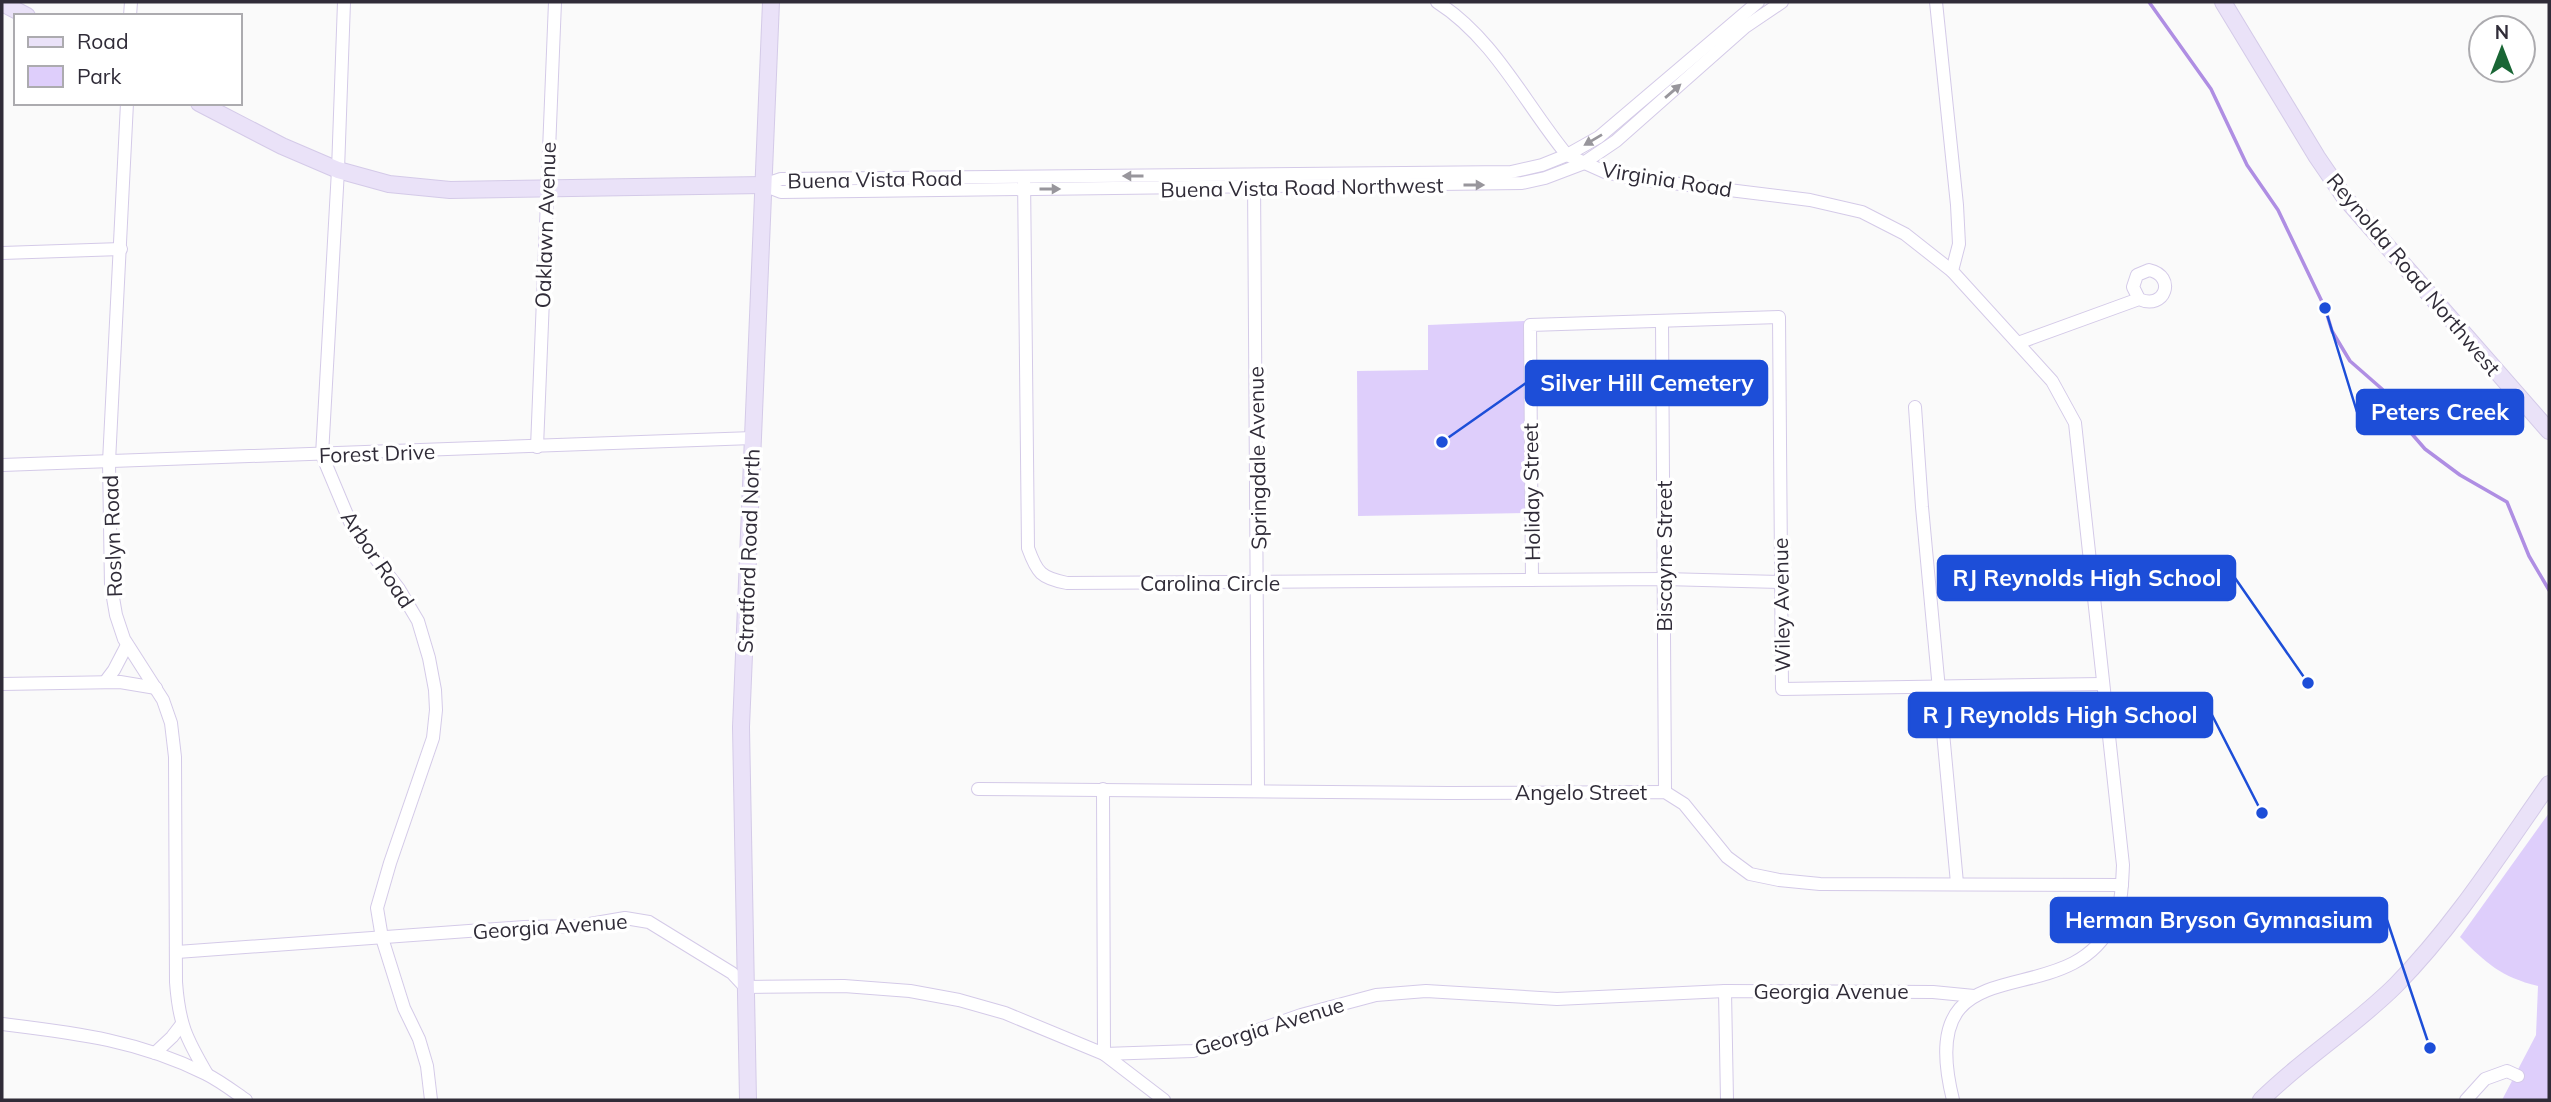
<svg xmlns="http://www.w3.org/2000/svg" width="2551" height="1102" viewBox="0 0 2551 1102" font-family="Mulish,sans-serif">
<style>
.green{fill:#decefb}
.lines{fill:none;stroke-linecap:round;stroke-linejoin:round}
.stream{stroke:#af8ee3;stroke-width:3.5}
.street-casing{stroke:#d4cae8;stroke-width:14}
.secondary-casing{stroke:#d4cae8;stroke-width:18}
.street{stroke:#fff;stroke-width:12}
.secondary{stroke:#eae2f8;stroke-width:16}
.oneway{fill:#98969c}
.labels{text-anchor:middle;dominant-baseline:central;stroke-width:7;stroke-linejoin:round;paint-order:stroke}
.street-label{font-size:21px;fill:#302c38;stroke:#fff}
.leader{fill:none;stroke:#1d4ed8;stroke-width:2.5}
.callout-dot{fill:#1d4ed8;stroke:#fff;stroke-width:2.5}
.callout{fill:#1d4ed8;stroke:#1d4ed8;stroke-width:2.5}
.callout-label{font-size:23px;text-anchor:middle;font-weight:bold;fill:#fff}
</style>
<rect width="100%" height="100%" fill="#fafafa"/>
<g class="green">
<path d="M1524 321 1527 513 1358 516 1357 371 1428 370V325Z"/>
<path d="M2549 813V1100H2502L2536 1035 2538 986C2501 977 2486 963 2460 937Z"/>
</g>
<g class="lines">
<path class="stream" d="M2149 2 2211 89 2247 165 2278 210 2325 308 2332 331 2350 361 2382 389 2405 426 2425 449 2460 475 2507 502 2529 556 2549 590"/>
<g class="street-casing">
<g id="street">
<path d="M344 2 338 170 322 455 353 529 399 589 418 621 429 658 435 690 436 710 433 738 390 863 377 908 382 938 404 1008 419 1039 427 1066 431 1100"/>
<path d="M1437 2C1494 38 1525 104 1567 155L1605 172 1631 178 1810 200 1862 212 1905 234 1952 271"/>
<path d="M1936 2 1957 205 1959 244 1952 271 2052 381 2075 423 2123 865C2122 884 2122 905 2113 922 2067 1020 1912 935 1953 1100"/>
<path d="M130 16 131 2"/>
<path d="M127 103 109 462 111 586 116 615 124 639 163 700 171 723 175 757 176 982C179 1024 186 1038 207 1074"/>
<path d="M1024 177 1028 548C1037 573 1041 578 1067 583L1664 579 1781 582"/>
<path d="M1254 179 1258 791"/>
<path d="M763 185 781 192 1522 183 1545 178 1582 164 1616 141 1745 27 1782 2"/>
<path d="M763 185 781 179 1511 172 1542 165 1567 155 1599 137 1758 2"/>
<path d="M2 253 121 249"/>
<path d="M1662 321 1665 792"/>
<path d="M2018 343 2139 299C2165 311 2177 276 2149 270L2137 275 2133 287 2139 299"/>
<path d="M1915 407 1922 507 1957 883"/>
<path d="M537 447 555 2"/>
<path d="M2 465 753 438"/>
<path d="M1532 580 1530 325 1779 317 1782 689 2102 684"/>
<path d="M105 682 114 670 127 645"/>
<path d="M2 684 120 682 156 688"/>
<path d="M978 789 1449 793 1665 792 1684 804 1727 857 1750 874 1779 880 1820 884 2122 885"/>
<path d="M1103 789 1104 1054 1164 1100"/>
<path d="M177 952 524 927 578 926 625 918 649 922 732 973 745 987 844 986 910 991 959 1000 1005 1013 1104 1054 1193 1051 1224 1042 1301 1015 1376 995 1426 991 1557 999 1725 991 1933 992 1974 996"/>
<path d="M1725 991 1727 1100"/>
<path d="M2 1024C75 1033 138 1040 206 1074 220 1081 233 1091 246 1100"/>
<path d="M155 1053 172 1037 182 1024"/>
<path d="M2466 1100 2485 1079 2507 1071 2518 1076"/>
</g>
</g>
<g class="secondary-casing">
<g id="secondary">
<path d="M2223 2 2317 157 2345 198 2549 431"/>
<path d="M2 3 27 16"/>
<path d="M199 103 282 146 338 170 389 184 450 190 763 185"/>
<path d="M748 1100 741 727 771 2"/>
<path d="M2261 1100C2303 1058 2354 1027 2396 985 2455 925 2501 852 2549 784"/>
</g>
</g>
<use href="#street" class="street"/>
<use href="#secondary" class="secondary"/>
</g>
<defs><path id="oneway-solid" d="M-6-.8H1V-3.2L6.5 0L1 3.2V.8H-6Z" transform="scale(1.75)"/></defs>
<g class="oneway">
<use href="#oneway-solid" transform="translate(1673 91) rotate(-41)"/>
<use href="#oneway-solid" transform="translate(1593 140) rotate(149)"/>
<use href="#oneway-solid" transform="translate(1133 176) rotate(180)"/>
<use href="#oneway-solid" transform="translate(1474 185)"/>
<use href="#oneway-solid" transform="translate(1050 189)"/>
</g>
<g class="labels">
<g class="street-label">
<text transform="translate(875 179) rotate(-1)">Buena Vista Road</text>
<text transform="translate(1667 179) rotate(9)">Virginia Road</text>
<text transform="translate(1302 187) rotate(-1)">Buena Vista Road Northwest</text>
<text transform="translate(545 225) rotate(-88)">Oaklawn Avenue</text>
<text transform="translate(2414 274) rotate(50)">Reynolda Road Northwest</text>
<text transform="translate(377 453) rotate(-2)">Forest Drive</text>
<text transform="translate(1257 458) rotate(-91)">Springdale Avenue</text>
<text transform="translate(1531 492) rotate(-91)">Holiday Street</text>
<text transform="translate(112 536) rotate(-92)">Roslyn Road</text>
<text transform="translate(748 551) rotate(-88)">Stratford Road North</text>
<text transform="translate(1664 556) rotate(-90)">Biscayne Street</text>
<text transform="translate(378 559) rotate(56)">Arbor Road</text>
<text x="1210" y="583">Carolina Circle</text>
<text transform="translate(1781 605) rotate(-91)">Wiley Avenue</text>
<text x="1581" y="792">Angelo Street</text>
<text transform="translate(550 926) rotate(-4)">Georgia Avenue</text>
<text x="1831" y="991">Georgia Avenue</text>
<text transform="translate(1269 1026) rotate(-17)">Georgia Avenue</text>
</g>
</g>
<path class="leader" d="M1442 442L1526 383M2325 308L2357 412M2308 683L2235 578M2262 813L2212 715M2430 1048L2387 920"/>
<g class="callout-dot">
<circle cx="1442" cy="442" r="7"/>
<circle cx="2325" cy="308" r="7"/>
<circle cx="2308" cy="683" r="7"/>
<circle cx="2262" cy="813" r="7"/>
<circle cx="2430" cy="1048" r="7"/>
</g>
<g class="callout">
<rect x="1526" y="361" width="241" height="44" rx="7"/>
<rect x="2357" y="390" width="166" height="44" rx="7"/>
<rect x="1938" y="556" width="297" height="44" rx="7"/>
<rect x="1909" y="693" width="303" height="44" rx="7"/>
<rect x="2051" y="898" width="336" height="44" rx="7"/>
</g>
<g class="callout-label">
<text x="1647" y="391">Silver Hill Cemetery</text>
<text x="2440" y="420">Peters Creek</text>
<text x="2087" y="586">RJ Reynolds High School</text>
<text x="2060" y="723">R J Reynolds High School</text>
<text x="2219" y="928">Herman Bryson Gymnasium</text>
</g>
<rect width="2551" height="1102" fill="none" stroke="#302c38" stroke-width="7"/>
<rect x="14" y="14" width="228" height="91" fill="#ffffff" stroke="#acabaf" stroke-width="2"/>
<rect x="28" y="37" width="35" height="10" fill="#eae2f8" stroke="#acabaf" stroke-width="2"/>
<text x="77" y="49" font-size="21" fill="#302c38">Road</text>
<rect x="28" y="66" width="35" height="21" fill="#decefb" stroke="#acabaf" stroke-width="2"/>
<text x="77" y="84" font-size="21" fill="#302c38">Park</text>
<g transform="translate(2502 49)"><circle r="33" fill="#ffffff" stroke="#acabaf" stroke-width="2"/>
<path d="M0-5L12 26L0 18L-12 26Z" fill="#196635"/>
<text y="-10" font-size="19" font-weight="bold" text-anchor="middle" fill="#302c38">N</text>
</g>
</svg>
